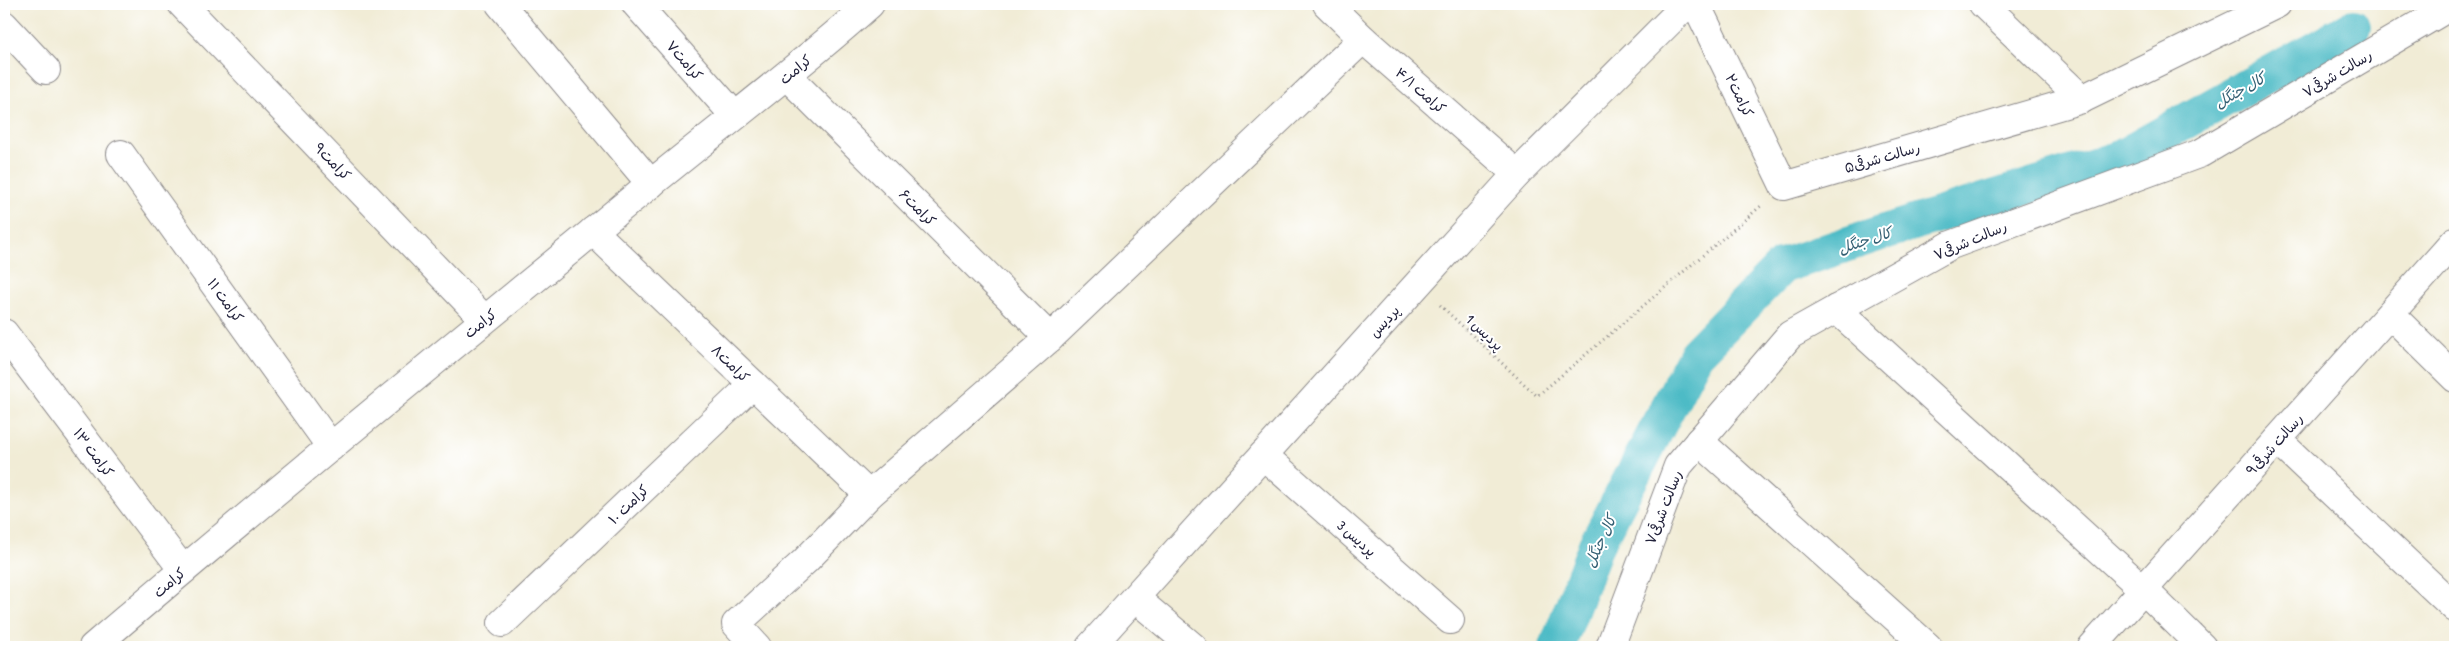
<svg xmlns="http://www.w3.org/2000/svg" width="2459" height="651" viewBox="0 0 2459 651" font-family="'Patrick Hand','Playpen Sans Arabic',sans-serif">
<style>
.lines{fill:none;stroke-linecap:round;stroke-linejoin:round}
.canal{stroke:#4dbbc6;stroke-width:36}
.street-casing{stroke:#8a8788;stroke-width:30}
.path{stroke:#8a8788;stroke-width:3;stroke-dasharray:1 4;stroke-linecap:butt}
.street{stroke:#fff;stroke-width:28}
.labels{text-anchor:middle;dominant-baseline:central;stroke-width:4;stroke-linejoin:round;paint-order:stroke}
.street-label{font-size:14px;fill:#22223b;stroke:#fff}
.water-label{font-size:15px;font-style:italic;fill:#335f73;stroke:#fff}
</style>
<rect width="100%" height="100%" fill="#fff"/>
<filter id="ink" filterUnits="userSpaceOnUse"><feTurbulence type="fractalNoise" baseFrequency=".02" numOctaves="2"/><feDisplacementMap in="SourceGraphic" scale="10" xChannelSelector="R" yChannelSelector="G"/><feConvolveMatrix kernelMatrix="1 2 1 2 8 2 1 2 1" color-interpolation-filters="sRGB"/></filter>
<filter id="wash" filterUnits="userSpaceOnUse"><feTurbulence type="fractalNoise" baseFrequency=".0096" numOctaves="4" result="noise"/><feDisplacementMap in="SourceGraphic" scale="20" xChannelSelector="R" yChannelSelector="G"/><feGaussianBlur stdDeviation="1.12" result="paint"/><feColorMatrix in="noise" values="0 0 0 0 0 0 0 0 0 0 0 0 0 0 0 0 0 1.4 0 .05"/><feComposite in="paint" operator="in"/></filter>
<g filter="url(#wash)">
<rect width="100%" height="100%" fill="#f1ecd6"/>
<g class="lines">
<path class="canal" d="M1557 647 1596 545 1696 354 1782 266 1881 233 2120 158 2353 27"/>
</g>
</g>
<g filter="url(#ink)">
<g class="lines">
<g class="street-casing">
<g id="street">
<path d="M182 4 484 319"/>
<path d="M500 4 651 184"/>
<path d="M636 4 734 115"/>
<path d="M1327 4 1363 39 1517 174"/>
<path d="M1696 4 1784 186 2082 99 2277 4"/>
<path d="M1983 4 2082 99"/>
<path d="M4 25 46 70"/>
<path d="M787 76 1050 338"/>
<path d="M121 154 331 447"/>
<path d="M593 231 869 495"/>
<path d="M1836 309 2144 590 2202 647"/>
<path d="M2390 314 2455 378"/>
<path d="M4 333 183 570"/>
<path d="M2277 440 2455 608"/>
<path d="M1699 441 1928 647"/>
<path d="M1263 455 1450 620"/>
<path d="M1135 598 1193 647"/>
<path d="M502 623 753 384"/>
<path d="M93 647C270 495 451 348 631 200 711 134 793 73 870 4"/>
<path d="M757 647 736 624 805 561 869 495 1050 338 1363 39"/>
<path d="M1090 647 1517 174 1687 4"/>
<path d="M1610 647 1678 466 1790 335 1951 245 2201 153 2454 4"/>
<path d="M2092 647 2455 241"/>
</g>
</g>
<path class="path" d="M1440 305 1537 396 1761 206"/>
<use href="#street" class="street"/>
</g>
</g>
<g class="labels">
<g class="street-label">
<text transform="translate(685 60) rotate(49)">کرامت۷</text>
<text transform="translate(795 69) rotate(-40)">کرامت</text>
<text transform="translate(2337 73) rotate(-31)">رسالت شرقی۷</text>
<text transform="translate(1421 90) rotate(41)">کرامت ۴/۱</text>
<text transform="translate(1740 95) rotate(64)">کرامت۲</text>
<text transform="translate(1882 157) rotate(-16)">رسالت شرقی۵</text>
<text transform="translate(333 161) rotate(46)">کرامت۹</text>
<text transform="translate(918 207) rotate(45)">کرامت۶</text>
<text transform="translate(1970 240) rotate(-23)">رسالت شرقی۷</text>
<text transform="translate(226 300) rotate(54)">کرامت ۱۱</text>
<text transform="translate(1384 321) rotate(-48)">پردیس</text>
<text transform="translate(480 323) rotate(-39)">کرامت</text>
<text transform="translate(1485 332) rotate(43)">پردیس 1</text>
<text transform="translate(731 363) rotate(44)">کرامت۸</text>
<text transform="translate(2274 444) rotate(-48)">رسالت شرقی۹</text>
<text transform="translate(94 452) rotate(53)">کرامت ۱۳</text>
<text transform="translate(628 504) rotate(-44)">کرامت ۱۰</text>
<text transform="translate(1663 507) rotate(-69)">رسالت شرقی۷</text>
<text transform="translate(1357 538) rotate(41)">پردیس 3</text>
<text transform="translate(169 582) rotate(-41)">کرامت</text>
</g>
<g class="water-label">
<text transform="translate(2240 90) rotate(-29)">کال جنگل</text>
<text transform="translate(1865 240) rotate(-18)">کال جنگل</text>
<text transform="translate(1600 541) rotate(-65)">کال جنگل</text>
</g>
</g>
<rect width="2459" height="651" fill="none" stroke="#fff" stroke-width="20"/>
</svg>
